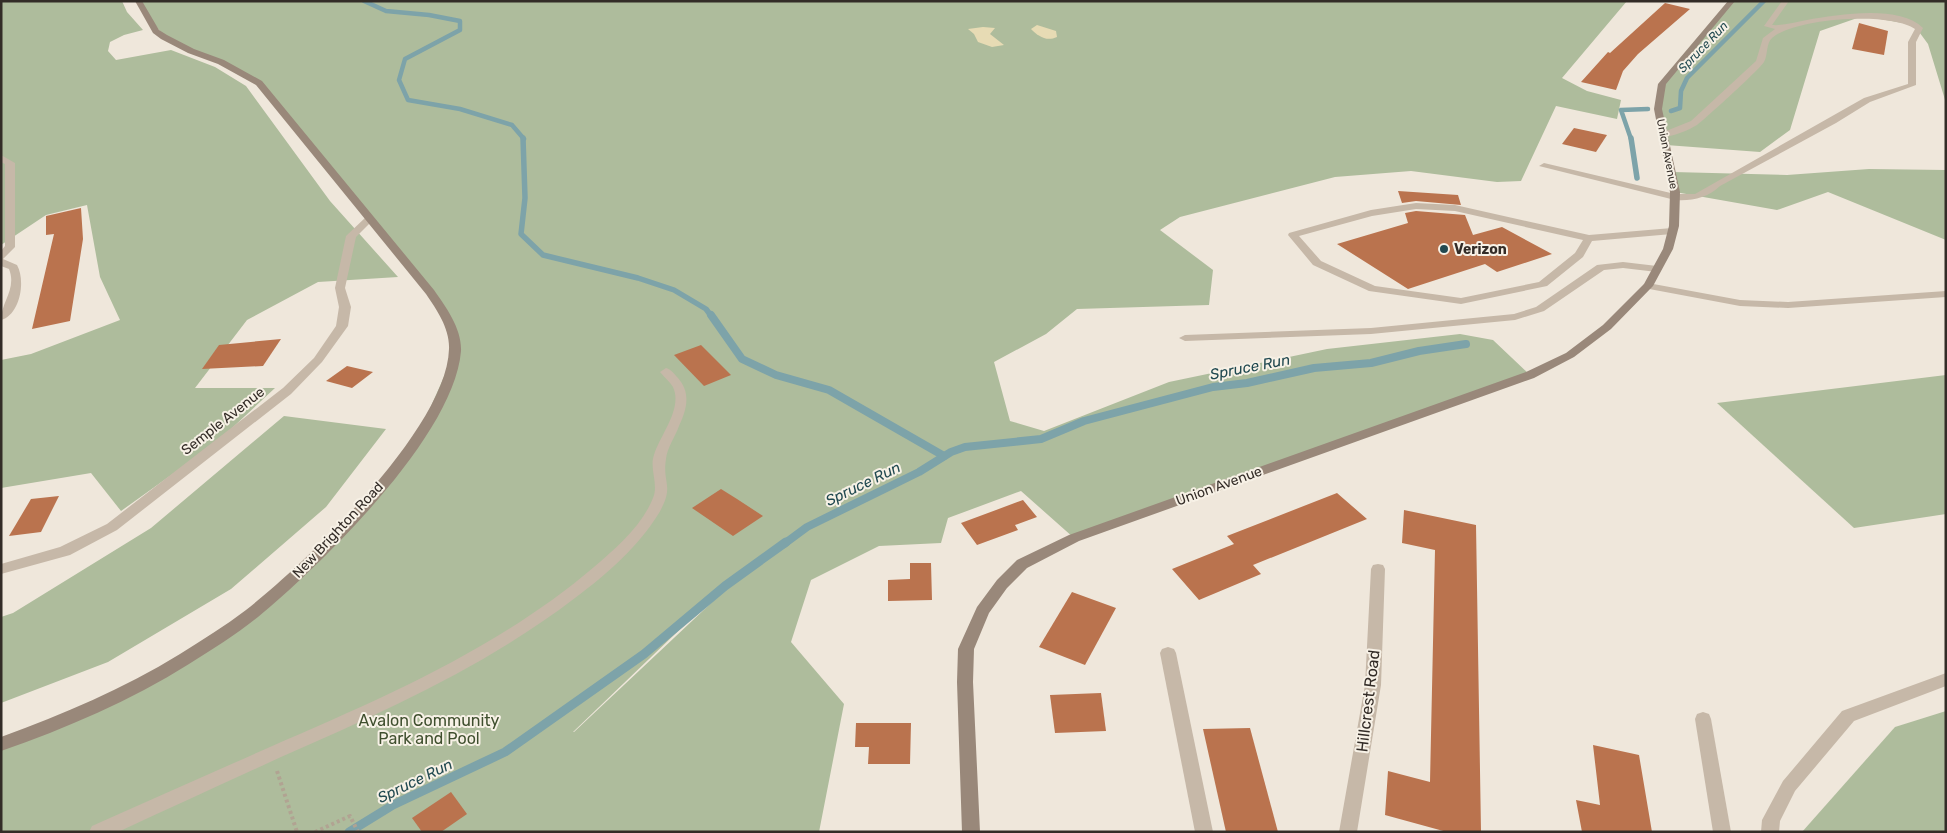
<svg xmlns="http://www.w3.org/2000/svg" width="1947" height="833" viewBox="0 0 1947 833" font-family="Rubik,sans-serif">
<style>
.green{fill:#aebc9c;fill-rule:evenodd}
.sand{fill:#e7dbb4}
.lines{fill:none;stroke-linecap:round;stroke-linejoin:round}
.stream-far3{stroke:#7da3a9;stroke-width:4.5}
.stream-far2{stroke:#7da3a9;stroke-width:5.5}
.stream-far1{stroke:#7da3a9;stroke-width:8}
.stream{stroke:#7da3a9;stroke-width:9}
.building{fill:#ba734e}
.path{stroke:#b1a392;stroke-width:4;stroke-dasharray:3 3;stroke-linecap:butt}
.lane{fill:#c6b8a8;fill-rule:evenodd}
.street{fill:#c6b8a8;fill-rule:evenodd}
.secondary{fill:#99887a;fill-rule:evenodd}
.poi-dot{fill:#214950;stroke:#f7f1e6;stroke-width:2}
.labels{text-anchor:middle;dominant-baseline:central;stroke-width:4;stroke-linejoin:round;paint-order:stroke}
.far-street-label{font-size:11px;fill:#332c27;stroke:#f7f1e6}
.far-water-label{font-size:12px;font-style:italic;fill:#214950;stroke:#f7f1e6}
.poi-label{font-size:14px;font-weight:bold;fill:#332c27;stroke:#f7f1e6;text-anchor:start}
.street-label{font-size:14px;fill:#332c27;stroke:#f7f1e6}
.water-label{font-size:15px;font-style:italic;fill:#214950;stroke:#f7f1e6}
.near-street-label{font-size:16px;fill:#332c27;stroke:#f7f1e6}
.near-park-label{font-size:16px;fill:#3f4f2e;stroke:#f7f1e6}
</style>
<rect width="100%" height="100%" fill="#efe7db"/>
<g class="green">
<path d="M1 1H122L127 12 143 30 124 35 110 42 108 51 116 60 171 50 215 67 246 86 330 201 398 277 318 282 247 320 195 388H275L216 443 121 511 91 473 1 488V360L31 354 120 320 100 277 87 205 46 215 1 245Z"/>
<path d="M138 1H1627L1562 78 1587 91 1621 100 1617 119 1556 106 1521 181 1497 182 1411 171 1335 177 1180 217 1160 230 1213 270 1209 305 1077 309 1046 334 994 362 1010 421 1044 431 1169 382 1327 349 1460 334 1493 340 1530 375 1074 538 1021 491 948 518 941 543 879 546 811 580 791 642 844 704 819 832H1V744L112 699 284 588 416 440 455 352 445 316 259 83 164 37ZM742 574 574 732H573L725 586Z"/>
<path d="M1732 1H1946V103L1928 44 1914 25 1863 16 1820 31 1790 130 1760 152 1666 145 1658 109 1662 84Z"/>
<path d="M1869 169 1946 170V240L1828 192 1777 210 1675 192 1673 172 1787 175Z"/>
<path d="M1946 375V514L1854 528 1717 403Z"/>
<path d="M284 416 386 429 326 507 231 589 108 662 1 703V617L13 613 151 528Z"/>
<path d="M1946 711V832H1802L1895 727Z"/>
</g>
<g class="sand">
<path d="M1037 25 1056 31 1057 37C1046 42 1038 36 1031 29Z"/>
<path d="M983 27 995 28 990 34 1004 45 992 47 978 42 974 34 968 29Z"/>
</g>
<g class="lines">
<g class="stream-far3">
<path d="M364 1 386 11 429 15 460 21V30L405 59 399 80 408 100 460 109 512 125 524 139"/>
<path d="M1671 111 1680 108 1681 91 1687 78 1764 1"/>
<path d="M1631 139 1621 110 1648 109"/>
</g>
<g class="stream-far2">
<path d="M523 138 525 198 521 234 543 255 638 278 674 290 706 309 712 317"/>
<path d="M1631 138 1637 178"/>
</g>
<g class="stream-far1">
<path d="M711 315 742 359 776 375 829 390 944 456"/>
<path d="M784 544 807 527 919 472 951 452 965 447 1041 439 1084 421 1213 387 1247 383 1314 368 1371 363 1419 351 1466 344"/>
</g>
<path class="stream" d="M349 832 393 805 505 752 644 654 725 586 786 542"/>
</g>
<g class="building">
<path d="M1665 3 1690 9 1638 54 1623 71 1616 90 1581 82 1608 52 1610 53Z"/>
<path d="M1859 23 1888 31 1884 55 1852 49Z"/>
<path d="M1574 128 1607 135 1596 152 1562 144Z"/>
<path d="M1398 191 1458 195 1461 205 1416 201 1402 203Z"/>
<path d="M81 208 83 239 70 321 32 329 54 234 46 235V216Z"/>
<path d="M1416 211 1465 215 1473 235 1502 227 1552 254 1497 272 1485 264 1408 289 1337 244 1408 223 1405 213Z"/>
<path d="M281 339 263 366 202 369 219 345Z"/>
<path d="M701 345 731 375 704 386 674 355Z"/>
<path d="M347 366 373 372 352 388 326 381Z"/>
<path d="M721 489 737 499 763 516 733 536 692 508Z"/>
<path d="M1337 493 1367 519 1253 565 1261 574 1199 600 1172 569 1234 544 1227 536Z"/>
<path d="M59 496 41 532 9 536 31 499Z"/>
<path d="M1023 500 1037 517 1015 525 1018 530 977 545 961 523Z"/>
<path d="M1404 510 1476 525 1481 832H1447L1385 815 1388 771 1430 782 1435 550 1402 543Z"/>
<path d="M910 563H931L932 600 888 601V580L910 579Z"/>
<path d="M1072 592 1116 608 1085 665 1039 647Z"/>
<path d="M1101 693 1106 731 1055 733 1050 695Z"/>
<path d="M856 723H911L910 764H868L869 747H855Z"/>
<path d="M1250 728 1278 832H1226L1203 729Z"/>
<path d="M1593 745 1639 755 1652 832H1582L1576 800 1600 805Z"/>
<path d="M451 792 467 814 441 832H422L412 818Z"/>
</g>
<g class="lines">
<g class="path">
<path d="M277 771 297 832"/>
<path d="M315 832 350 816 358 832"/>
</g>
<g class="lane">
<path d="M1782 1H1789L1772 25C1784 26 1795 22 1807 20 1837 15 1899 4 1923 28L1916 42V85L1870 102 1836 123 1720 186C1707 198 1693 201 1675 200L1539 166 1544 163 1675 194H1695L1864 98 1908 84V42L1915 29C1890 11 1794 18 1772 38 1766 43 1768 55 1764 62 1760 69 1704 120 1697 125 1689 130 1670 138 1661 137V133L1691 121 1756 61 1763 38 1775 29 1764 26Z"/>
<path d="M1416 203 1455 205 1589 235 1672 228 1677 231 1672 234 1592 241 1583 257 1547 286 1461 304 1369 291 1313 265 1288 235 1289 233 1371 210ZM1416 209 1455 211 1583 240 1575 253 1539 282 1461 298 1375 286 1321 261 1299 236 1372 216Z"/>
<path d="M1623 262 1657 266 1662 269 1657 272 1623 268 1604 270 1544 311 1515 320 1371 334 1185 341 1179 338 1185 335 1371 328 1514 314 1536 307 1597 265Z"/>
<path d="M1168 647 1174 649 1176 653 1213 832H1195L1160 653 1162 649Z"/>
</g>
<g class="street">
<path d="M1 155 15 163V247L3 259 17 265C26 281 20 315 1 320 1 302 17 289 9 269L1 266V251L5 246V164L1 162Z"/>
<path d="M369 216 374 219 356 237 345 288 351 307 348 326 322 362 291 394 117 530 70 555 1 574V564L60 547 107 524 283 388 314 358 336 326 339 307 335 288 346 236 366 217Z"/>
<path d="M1648 283 1740 300 1788 302 1946 291V297L1788 308 1740 306 1644 288 1643 286 1644 284Z"/>
<path d="M666 368C672 370 674 374 678 378 691 393 687 409 679 426 675 437 667 448 666 459 662 484 675 485 659 513 638 547 607 574 575 598 486 666 384 712 281 757 227 782 172 807 118 832H89L92 826C151 800 211 773 270 747 383 698 499 648 594 567 616 548 642 526 653 498 659 484 649 469 654 455 660 435 683 409 673 387 670 382 664 377 660 372Z"/>
<path d="M1378 564 1383 565 1385 569 1381 685 1357 832H1339L1365 685 1371 569 1373 565Z"/>
<path d="M1946 673V686L1854 721 1795 791 1780 821 1779 832H1761L1762 820 1783 781 1842 711Z"/>
<path d="M1703 712 1709 714 1711 719 1731 832H1713L1695 719 1697 714Z"/>
</g>
<g class="secondary">
<path d="M135 1H142L159 30 167 35 194 49 224 60 262 81 434 290C446 307 462 329 461 351 454 436 322 564 258 617 237 634 213 649 189 664 130 701 67 728 1 751V737C64 714 123 689 180 654 202 640 225 626 246 610 306 563 447 428 449 349 450 329 437 310 426 294L256 85 218 64 188 53 161 39 153 33Z"/>
<path d="M1728 1H1735L1666 84 1662 109 1680 192 1679 226 1673 249 1653 286 1611 329 1574 357 1534 378 1079 541 1027 568 1007 588 989 613 974 649 973 682 980 832H962L957 682 958 649 977 607 997 580 1017 560 1069 535 1526 372 1566 353 1603 325 1644 284 1663 249 1669 226 1670 192 1654 109 1658 84Z"/>
</g>
</g>
<circle class="poi-dot" cx="1444" cy="249" r="5"/>
<g class="labels">
<g class="far-street-label">
<text transform="translate(1667 154) rotate(79)">Union Avenue</text>
</g>
<g class="far-water-label">
<text transform="translate(1703 47) rotate(-46)">Spruce Run</text>
</g>
<g class="poi-label">
<text x="1454" y="249">Verizon</text>
</g>
<g class="street-label">
<text transform="translate(223 421) rotate(-38)">Semple Avenue</text>
<text transform="translate(1219 486) rotate(-20)">Union Avenue</text>
<text transform="translate(338 530) rotate(-47)">New Brighton Road</text>
</g>
<g class="water-label">
<text transform="translate(1250 367) rotate(-11)">Spruce Run</text>
<text transform="translate(863 484) rotate(-26)">Spruce Run</text>
<text transform="translate(415 781) rotate(-26)">Spruce Run</text>
</g>
<g class="near-street-label">
<text transform="translate(1368 701) rotate(-83)">Hillcrest Road</text>
</g>
<g class="near-park-label">
<text x="429" y="720">Avalon Community<tspan x="429" dy="18">Park and Pool</tspan></text>
</g>
</g>
<rect width="1947" height="833" fill="none" stroke="#332c27" stroke-width="5"/>
</svg>
